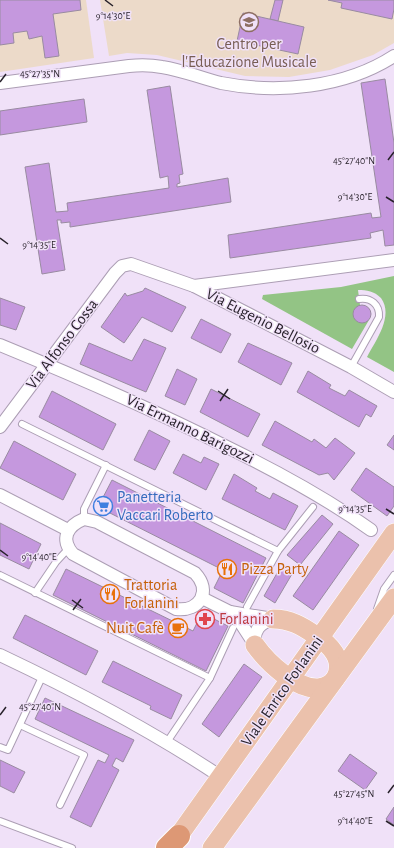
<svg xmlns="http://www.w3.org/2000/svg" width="394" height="848" viewBox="0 0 394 848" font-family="'Alegreya Sans',sans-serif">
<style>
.education{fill:#ecdac9}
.green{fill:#93c485}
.building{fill:#c598de;stroke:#998ba1}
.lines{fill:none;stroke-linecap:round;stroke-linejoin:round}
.lane-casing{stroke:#ac9eb4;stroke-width:8}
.street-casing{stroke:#ac9eb4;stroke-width:14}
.primary-casing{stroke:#fff;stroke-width:20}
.highway-casing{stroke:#fff;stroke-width:24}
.lane{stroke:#fff;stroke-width:6}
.street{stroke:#fff;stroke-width:12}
.primary{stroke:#ebc1ac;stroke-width:19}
.highway{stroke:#dd9875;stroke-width:22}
.ticks{fill:none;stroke:#28222b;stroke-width:1.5}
.labels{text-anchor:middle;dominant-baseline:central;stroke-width:3;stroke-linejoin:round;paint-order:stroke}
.education-label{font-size:16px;fill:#785e54;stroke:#f0e1f8}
.street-label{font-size:16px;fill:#28222b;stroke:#f0e1f8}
.shop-label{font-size:16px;fill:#366cbe;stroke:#f0e1f8;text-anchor:start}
.food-label{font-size:16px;fill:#c56008;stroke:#f0e1f8;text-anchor:start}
.health-label{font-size:16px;fill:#be3a42;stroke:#f0e1f8;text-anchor:start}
.ticks-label{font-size:10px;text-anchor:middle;fill:#28222b;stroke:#f0e1f8;stroke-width:3;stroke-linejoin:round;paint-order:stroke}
</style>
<rect width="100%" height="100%" fill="#f0e1f8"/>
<g class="education">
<path d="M0 0H86L94 58 0 72Z"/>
<path d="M100 0H394V43L373 55 330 70 289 77 245 76 157 55 127 53 109 56Z"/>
</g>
<path class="green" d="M394 276V372L367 357C376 340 394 316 381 298 374 291 367 290 358 290L360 305 354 311V317L361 322 369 320 352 349 262 299 263 295 341 287Z"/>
<g class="building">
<path d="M0 0H80L81 10 53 14 59 56 45 58 42 36 29 39 27 31 13 33 14 43 0 45Z"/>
<path d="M275 0H283L278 21 270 19Z"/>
<path d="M328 0H394V9L392 19 341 8 342 3Z"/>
<path d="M243 13 304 27 298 54 237 41Z"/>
<path d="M385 79 394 143V245L385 246 383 230 370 233 371 238 230 258 228 235 371 213 372 218 381 217 361 83Z"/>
<path d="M170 86 183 174 179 175 180 183 177 184V187L228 178 231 202 70 227V222L61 223V220H57L65 270 42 274 25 167 49 163 56 212 68 211 67 203 169 188 168 176 160 178 147 90Z"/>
<path d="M84 99 87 122 0 135V111Z"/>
<path d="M145 288 186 307 172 332 142 317 124 343 101 327 125 293 127 296 143 291Z"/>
<path d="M0 298 25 307 16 330 0 325Z"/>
<circle cx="362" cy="314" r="9"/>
<path d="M201 319 231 334 221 353 191 338Z"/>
<path d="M144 339 166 348 146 392 80 364 89 343 132 361Z"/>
<path d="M248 343 292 363 281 385 238 362Z"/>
<path d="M177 369 197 379 185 405 165 396Z"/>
<path d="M308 371 331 385 329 388 345 396 349 390 377 406 371 417 366 414 359 427 297 392Z"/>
<path d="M211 389 260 414 248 437 200 412Z"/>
<path d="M52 391 116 424 103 450 39 417Z"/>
<path d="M275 421 312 442 314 439 326 448 335 438 355 453 334 480 328 473 319 475 262 445Z"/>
<path d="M149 430 170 441 155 470 134 460Z"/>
<path d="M394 435V450L387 445Z"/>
<path d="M14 441 76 474 63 500 0 468Z"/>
<path d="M183 454 201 463 204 457 219 464 206 490 173 473Z"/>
<path d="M366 468 394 487V506L387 516 351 490Z"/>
<path d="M234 474 257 488 255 491 270 499 273 493 298 506 285 530 222 499Z"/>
<path d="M112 480 266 558 243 603 214 588 223 570 98 507Z"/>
<path d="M322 515 333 524 300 565 287 555Z"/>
<path d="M0 523 41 544 29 569 0 555Z"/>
<path d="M339 531 359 545 313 610 293 596Z"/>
<path d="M280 568 292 574 275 603 264 596Z"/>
<path d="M66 569 193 631 202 613 228 626 206 671 53 595Z"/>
<path d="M25 615 98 651 86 675 13 638Z"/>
<path d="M113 661 182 695 171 719 150 709 151 706 102 682Z"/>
<path d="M244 664 262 677 219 737 202 724Z"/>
<path d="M45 698 134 740 123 762 116 758 112 766 119 770 91 827 70 817 98 760 105 763 109 755 35 719Z"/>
<path d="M350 754 377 773 365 790 338 771Z"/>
<path d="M0 760 25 772 14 793 0 786Z"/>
<path d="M394 807V825L386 819Z"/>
</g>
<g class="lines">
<g class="lane-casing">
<g id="lane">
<path d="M351 367 379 317C380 305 371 297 359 299"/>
<path d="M22 424 278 551"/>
<path d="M84 519V509L106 465"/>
<path d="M0 575 210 678"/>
<path d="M35 593 56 562 68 549"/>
<path d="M247 607 278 551 313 507"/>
<path d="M377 609 384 589 394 575"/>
<path d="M20 725 84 755 60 805"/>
<path d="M167 742 210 678 233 628"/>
<path d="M0 747 8 750 43 675"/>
<path d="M0 821 72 848"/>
</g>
</g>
<g class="street-casing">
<g id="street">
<path d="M0 83 129 66C140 65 151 65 162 67 182 70 201 78 221 83 277 94 345 88 394 56"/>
<path d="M194 286 394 260"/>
<path d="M0 345C78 377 154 410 229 448 278 472 326 498 371 530"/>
<path d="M0 427 115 273 122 266 131 264 194 286 351 367 394 392"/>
<path d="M0 495 68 530"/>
<path d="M84 519 97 522 195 573C212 591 200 612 176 609L73 554C60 539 67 526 84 519Z"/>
<path d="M202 598 230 612 273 619"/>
<path d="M230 612 242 625 255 645"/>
<path d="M255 645C253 630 260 623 273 619"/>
<path d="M0 655C76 691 151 730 221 777"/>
</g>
</g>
<g class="primary-casing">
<g id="primary">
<path d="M255 645C267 662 296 690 319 688 326 687 333 683 336 677 345 659 329 644 315 635 302 626 290 619 273 619"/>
<path d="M170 848 394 533"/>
<path d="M212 848 394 598"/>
</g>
</g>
<g class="highway-casing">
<path id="highway" d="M167 848 179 836"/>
</g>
<use href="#lane" class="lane"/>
<use href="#street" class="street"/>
<use href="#primary" class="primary"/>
<use href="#highway" class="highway"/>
</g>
<path class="ticks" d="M105 0 113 6M0 82 6 74M388 160 394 152M386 197 394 202M0 238 8 244M218 391 230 399M220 401 228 389M386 509 394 514M0 550 8 556M72 600 83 608M73 610 81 599M0 715 6 707M388 793 394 785M386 821 394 826"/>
<defs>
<g id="school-ring" transform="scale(1)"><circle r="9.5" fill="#f0e1f8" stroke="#8d6e63" stroke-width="1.5"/><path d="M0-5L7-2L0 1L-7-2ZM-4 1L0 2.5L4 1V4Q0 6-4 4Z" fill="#8d6e63"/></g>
<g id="supermarket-ring" transform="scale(1)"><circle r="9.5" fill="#f0e1f8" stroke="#3f7fe0" stroke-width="1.5"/><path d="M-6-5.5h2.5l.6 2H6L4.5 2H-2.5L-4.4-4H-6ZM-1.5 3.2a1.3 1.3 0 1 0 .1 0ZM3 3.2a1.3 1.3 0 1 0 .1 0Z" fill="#3f7fe0"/></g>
<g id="restaurant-ring" transform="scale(1)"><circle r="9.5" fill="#f0e1f8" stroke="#e8710a" stroke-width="1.5"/><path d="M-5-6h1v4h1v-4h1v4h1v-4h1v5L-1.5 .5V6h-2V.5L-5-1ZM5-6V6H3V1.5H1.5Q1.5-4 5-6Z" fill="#e8710a"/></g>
<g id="pharmacy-ring" transform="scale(1)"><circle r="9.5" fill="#f0e1f8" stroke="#e0444e" stroke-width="1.5"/><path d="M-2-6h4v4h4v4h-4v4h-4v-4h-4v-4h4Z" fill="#e0444e"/></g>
<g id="cafe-ring" transform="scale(1)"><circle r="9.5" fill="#f0e1f8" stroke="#e8710a" stroke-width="1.5"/><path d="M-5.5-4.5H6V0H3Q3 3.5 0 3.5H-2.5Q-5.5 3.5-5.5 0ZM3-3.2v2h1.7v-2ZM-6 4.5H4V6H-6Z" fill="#e8710a"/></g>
</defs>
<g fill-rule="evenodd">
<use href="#school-ring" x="249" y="22"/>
<use href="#supermarket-ring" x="103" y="506"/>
<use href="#restaurant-ring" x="227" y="569"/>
<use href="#restaurant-ring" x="110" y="594"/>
<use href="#pharmacy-ring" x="205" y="619"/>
<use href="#cafe-ring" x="178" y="628"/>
</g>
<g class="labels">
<g class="education-label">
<text x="249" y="44">Centro per<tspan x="249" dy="18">l'Educazione Musicale</tspan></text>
</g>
<g class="street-label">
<text transform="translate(263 321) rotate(27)">Via Eugenio Bellosio</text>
<text transform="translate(62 344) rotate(-53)">Via Alfonso Cossa</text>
<text transform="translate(190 429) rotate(26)">Via Ermanno Barigozzi</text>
<text transform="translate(282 691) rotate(-55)">Viale Enrico Forlanini</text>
</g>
<g class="shop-label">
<text x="117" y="497">Panetteria<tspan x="117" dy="18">Vaccari Roberto</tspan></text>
</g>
<g class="food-label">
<text x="241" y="569">Pizza Party</text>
<text x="124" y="585">Trattoria<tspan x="124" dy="18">Forlanini</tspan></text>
<text x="164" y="628" text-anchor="end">Nuit Cafè</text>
</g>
<g class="health-label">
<text x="219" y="619">Forlanini</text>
</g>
</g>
<g class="ticks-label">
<text x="113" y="19">9°14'30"E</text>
<text x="40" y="77">45°27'35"N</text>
<text x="354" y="164">45°27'40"N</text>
<text x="355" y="200">9°14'30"E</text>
<text x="39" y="248">9°14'35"E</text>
<text x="355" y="512">9°14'35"E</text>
<text x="39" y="560">9°14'40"E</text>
<text x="40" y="710">45°27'40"N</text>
<text x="354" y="797">45°27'45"N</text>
<text x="355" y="824">9°14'40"E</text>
</g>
</svg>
